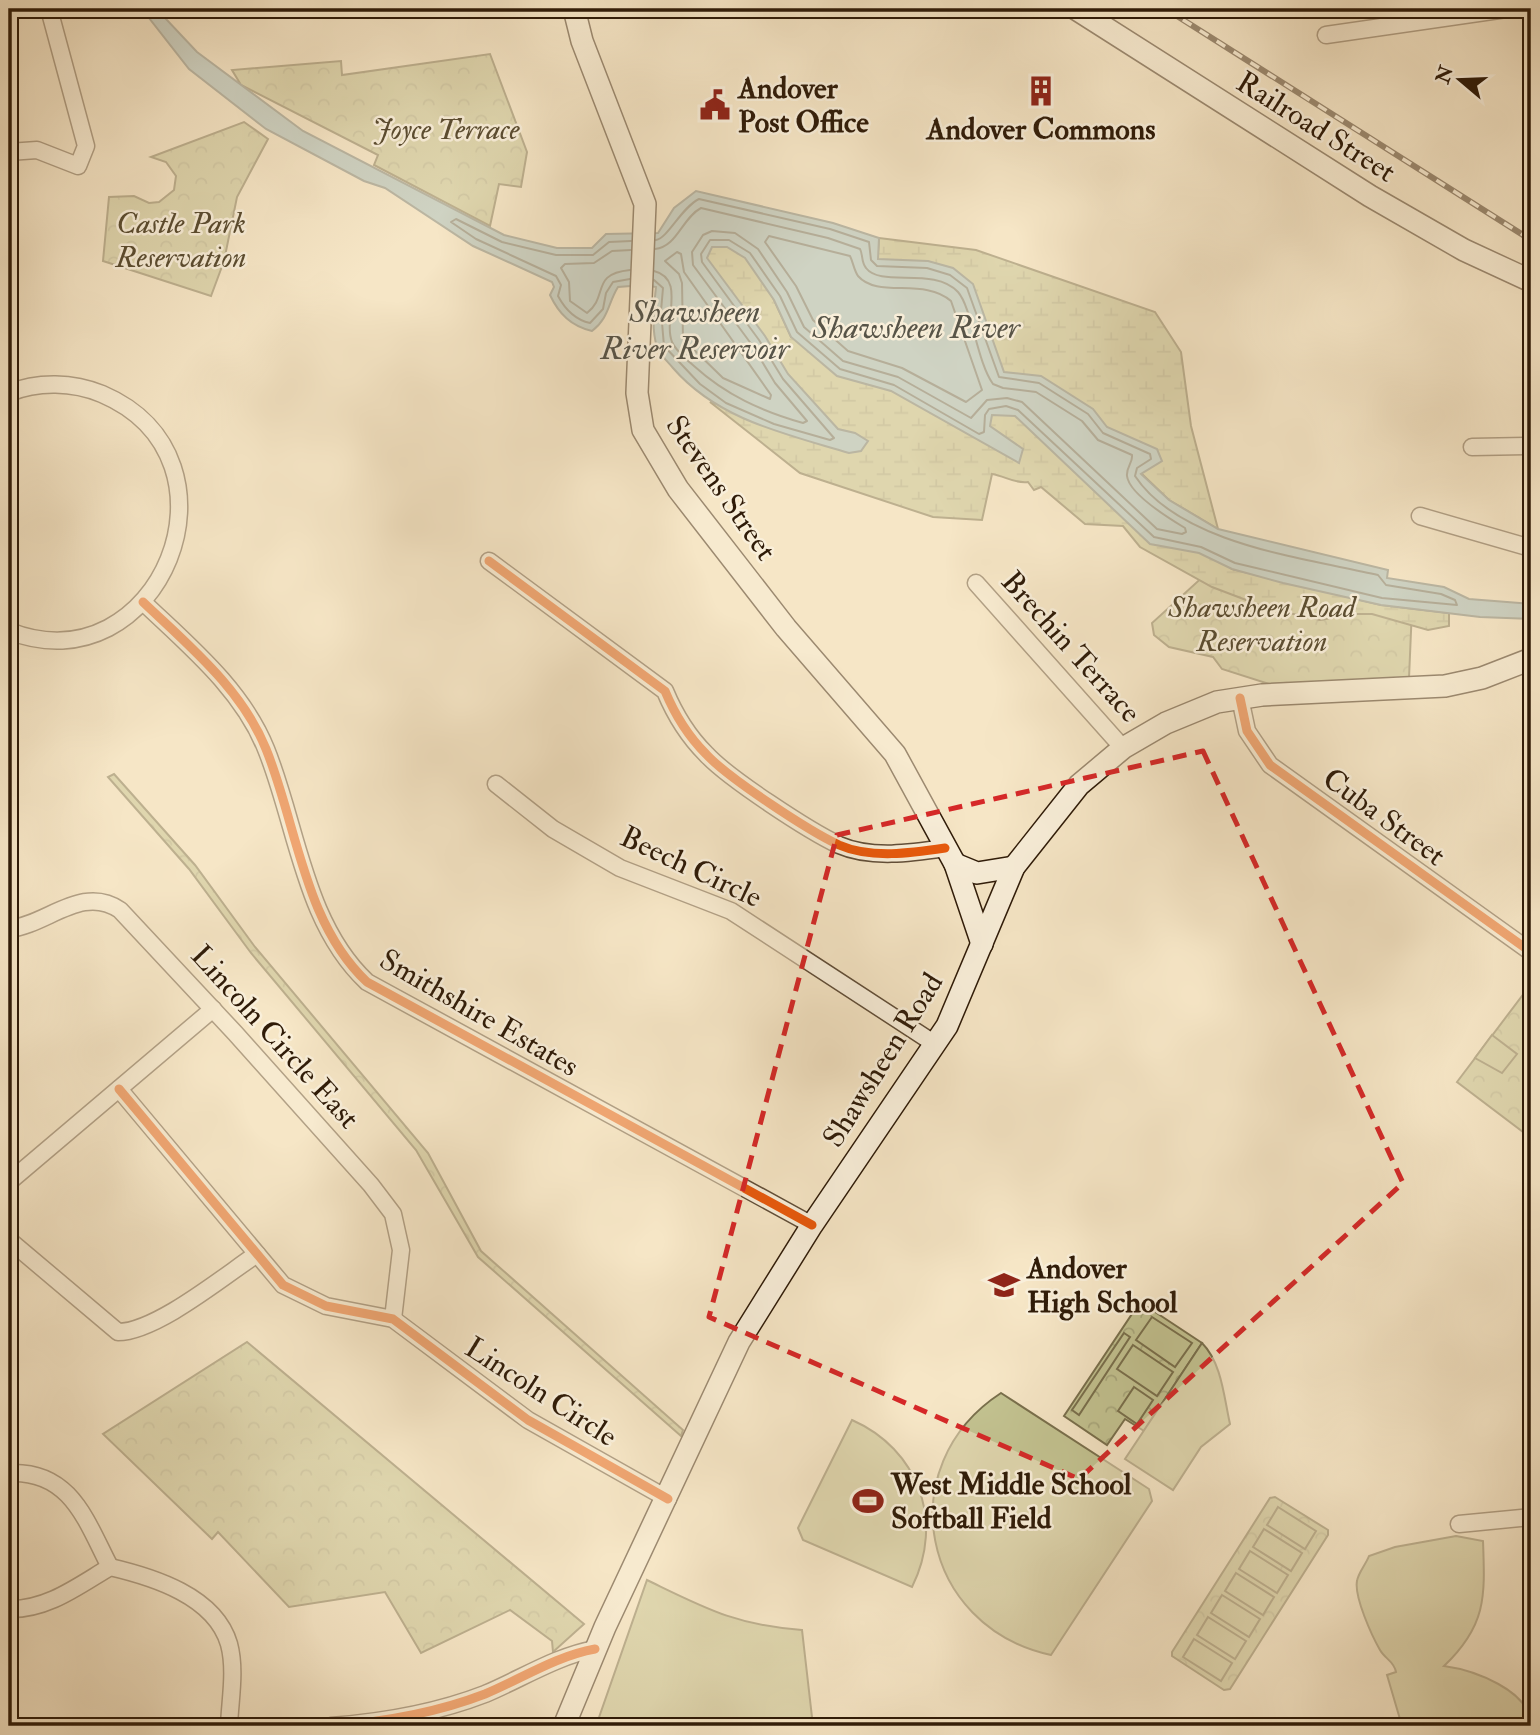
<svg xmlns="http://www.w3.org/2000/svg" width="1540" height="1735" viewBox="0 0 1540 1735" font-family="'IM FELL Double Pica',serif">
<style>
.forest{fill:url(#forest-crowns);stroke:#796f4c;stroke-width:2}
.wetland{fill:url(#wetland-marsh);stroke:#796f4c;stroke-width:2}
.garden{fill:#c3c391;stroke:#796f4c;stroke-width:2}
.water{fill:#a0bdbe;stroke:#737c75;stroke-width:2}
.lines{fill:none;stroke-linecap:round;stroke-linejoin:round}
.shore{stroke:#686c63;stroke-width:2}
.street-casing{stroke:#614e38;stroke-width:19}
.secondary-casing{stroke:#2f1b08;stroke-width:24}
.street{stroke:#f9efda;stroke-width:16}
.secondary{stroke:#f9efda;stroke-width:21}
.rail-casing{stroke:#2f1b08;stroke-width:6}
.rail{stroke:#f9efda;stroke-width:3.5;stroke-dasharray:10;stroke-linecap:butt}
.cycleway-casing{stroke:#f9efda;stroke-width:13}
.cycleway{stroke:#e8590c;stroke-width:9}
.marked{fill:none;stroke:#d62828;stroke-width:5;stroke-dasharray:14 9;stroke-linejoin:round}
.labels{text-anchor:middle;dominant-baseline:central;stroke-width:5;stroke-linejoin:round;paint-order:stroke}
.poi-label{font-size:30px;font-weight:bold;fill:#2f1b08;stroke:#f9efda;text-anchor:start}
.street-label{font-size:30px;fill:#2f1b08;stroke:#f9efda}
.park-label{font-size:30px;font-style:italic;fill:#5b4d31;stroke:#f9efda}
.water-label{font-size:32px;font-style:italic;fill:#575448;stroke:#f9efda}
</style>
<defs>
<pattern id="forest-crowns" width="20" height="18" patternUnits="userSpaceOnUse" patternTransform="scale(1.75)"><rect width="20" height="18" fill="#c3c391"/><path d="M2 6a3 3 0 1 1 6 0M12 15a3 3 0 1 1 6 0" fill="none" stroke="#a8a77c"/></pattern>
<pattern id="wetland-marsh" width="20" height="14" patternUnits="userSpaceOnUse" patternTransform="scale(1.75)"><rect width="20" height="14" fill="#c3c391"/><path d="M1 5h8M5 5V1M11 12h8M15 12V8" fill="none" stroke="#a8a77c"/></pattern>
</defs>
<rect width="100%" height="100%" fill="#f6e6c6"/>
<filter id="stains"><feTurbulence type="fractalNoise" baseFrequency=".00286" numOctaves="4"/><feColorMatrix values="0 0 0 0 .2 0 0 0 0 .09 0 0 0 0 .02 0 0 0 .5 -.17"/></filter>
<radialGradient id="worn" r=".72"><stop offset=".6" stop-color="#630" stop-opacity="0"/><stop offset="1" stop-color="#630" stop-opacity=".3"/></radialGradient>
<g class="forest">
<path d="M490 54 527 152 521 187 499 184 490 226 374 165 378 155 241 85 232 70 341 61 342 75Z"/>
<path d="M244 122 268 139 237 197 224 261 211 296 103 261 109 197 134 196 149 203 159 202 174 190 176 176 166 162 151 157Z"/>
<path d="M1218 563 1412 608 1409 678 1269 684 1222 669 1213 657 1169 647 1154 635 1152 623Z"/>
<path d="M114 774 195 865 255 947 428 1153 481 1251 683 1430 681 1436 478 1257 416 1150 251 953 189 869 108 777Z"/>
<path d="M1531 984V1138L1457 1082Z"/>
<path d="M1140 1302 1202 1343 1144 1431 1125 1419 1107 1445 1064 1416Z"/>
<path d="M247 1342 584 1624 553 1652 552 1641 510 1610 421 1653 385 1592 289 1607 218 1532 212 1539 103 1434Z"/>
<path d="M1275 1497 1328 1530V1535L1230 1689 1224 1690 1172 1656V1652L1270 1498Z"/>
</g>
<g class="wetland">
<path d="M696 227 758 265 791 337 973 395 1027 420 1232 569 1381 605 1449 613V626L1428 630 1372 614H1357L1320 620 1267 608 1212 587 1140 547 1123 526 1085 524 1041 487 1034 490 1028 482C1015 484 1005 476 992 474L982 520 933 517 800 473 710 402 737 409Z"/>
<path d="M879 238 976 250 1155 312 1181 352 1191 426 1218 529 1169 500 1140 472 967 369 876 286Z"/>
</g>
<g class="garden">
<path d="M1492 1035 1517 1054 1502 1073 1475 1058Z"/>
<path d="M1152 1317 1192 1343 1175 1367 1136 1340Z"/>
<path d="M1124 1333 1130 1337 1079 1415 1072 1410Z"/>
<path d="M1202 1343C1222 1363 1224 1398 1230 1424L1201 1447 1173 1490 1125 1459Z"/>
<path d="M1133 1345 1173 1372 1157 1396 1117 1369Z"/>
<path d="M1134 1387 1153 1400 1137 1424 1118 1411Z"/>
<path d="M1001 1393 1149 1489 1152 1501 1051 1655C921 1627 889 1466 1001 1393Z"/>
<path d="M852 1420C918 1449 945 1521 912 1587L803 1540 798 1528Z"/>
<path d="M1278 1507 1316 1531 1305 1549 1267 1525Z"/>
<path d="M1264 1529 1302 1553 1291 1571 1253 1547Z"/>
<path d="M1456 1536 1483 1541C1485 1596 1487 1625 1444 1666 1473 1670 1531 1690 1531 1726H1402L1387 1675 1396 1672C1394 1661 1385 1659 1380 1650 1372 1636 1354 1597 1357 1581 1358 1573 1366 1564 1369 1556L1395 1547Z"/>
<path d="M1250 1551 1288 1575 1277 1593 1239 1569Z"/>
<path d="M1236 1573 1274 1597 1263 1615 1225 1591Z"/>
<path d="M647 1580C705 1608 735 1625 802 1630L813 1726H596Z"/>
<path d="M1222 1595 1260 1619 1249 1637 1211 1613Z"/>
<path d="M1208 1617 1246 1641 1235 1659 1197 1635Z"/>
<path d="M1194 1639 1232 1663 1221 1681 1183 1657Z"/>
</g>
<path class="water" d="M142 9H161L165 18 197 52 303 131 504 235 557 248H592L606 234 658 233 674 208 696 191 833 223 879 238 878 259 928 261 953 268 973 284 1004 372 1041 376 1093 409 1107 427 1157 449 1162 461 1141 474 1169 500 1218 529 1388 570 1387 578 1444 587 1469 599 1531 604V619L1480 617 1381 605 1283 583 1232 569 1199 553 1150 544 1015 416 992 415 990 426 1023 449 1019 463 891 391 837 376 791 337 774 300 745 258 727 247H712L707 258 765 336 788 374 838 429 855 433 868 441 861 451 849 453C786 434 718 420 673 368 668 362 659 354 657 347 651 328 654 306 656 287L644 285 618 287C608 303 609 318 592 331 571 326 559 314 550 295L554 287 552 282 473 246 385 188 364 181 266 129 189 69Z"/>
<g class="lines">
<g class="shore">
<path d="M769 236 850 256C853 262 854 270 858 276 878 299 924 277 951 301L982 390 966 402 902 368 848 351 813 320 796 286 765 242Z"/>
<path d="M677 252 681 254 684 272 771 395 770 399 723 378 683 339 682 283 679 274 665 261Z"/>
<path d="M630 270C590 274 609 296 587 313L570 301 569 282 561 268 565 264 594 263 612 251 631 250"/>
<path d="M654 271C686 279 663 319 672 342 676 351 687 360 694 366 726 395 761 411 803 423L807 421 775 383 752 345 693 265 692 252 703 235 712 231 735 233 758 249 787 292 804 327 843 361 898 377 971 418 987 400 1007 398 1022 402 1157 529 1182 534 1186 532 1185 528C1170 519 1129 494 1127 476 1126 467 1133 463 1132 455L1098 440 1082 421 1036 392 1003 388 993 384C977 362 972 308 958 292 934 266 881 288 866 268 861 262 863 254 860 249L828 238 701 208C682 218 677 247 655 249"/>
<path d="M630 279 613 282 606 293 603 309 590 323C576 320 565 309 558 296L561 285 556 276 476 239 451 222 456 219 502 242 556 255H593L609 242 631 241"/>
<path d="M654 280 663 288 661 311 664 346 700 384 726 403 774 424 830 440 834 438 783 379 759 340 702 262 701 254 710 240H729L750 253 780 296 797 332 840 369 894 385 979 434 984 432 985 415 989 409 1006 406 1018 410 1154 537 1201 547 1235 563 1382 598 1457 605 1455 600 1441 594 1386 585 1378 575C1304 558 1180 544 1135 476L1137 468 1151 459 1150 454 1103 433 1088 414 1039 383 999 377 967 288 950 275 927 268 877 266 871 260 869 242 830 229 699 199C681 208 668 238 656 240"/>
</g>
<g class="street-casing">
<g id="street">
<path d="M1326 35 1506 9"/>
<path d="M9 152 37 150 78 166 86 146 49 9"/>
<path d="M9 393C38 381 73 382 102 394 254 459 159 690 9 631"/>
<path d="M1472 447 1531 446"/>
<path d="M1420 516 1531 548"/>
<path d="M489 561 665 691C675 715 688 736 706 754 728 778 809 831 839 845 871 859 912 853 945 848"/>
<path d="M976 583 1123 748"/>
<path d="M143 602C188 645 242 689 266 749 297 825 304 923 367 982L812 1225"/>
<path d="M1240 698 1247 731 1270 765 1531 952"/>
<path d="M496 784 553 829 620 868 731 911 935 1044"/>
<path d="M9 929C47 925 82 884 120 910L235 1033 371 1185 393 1214 401 1250 393 1319"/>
<path d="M119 1089 283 1285 326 1306 393 1319 528 1420 668 1499"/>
<path d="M9 1182 213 1009"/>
<path d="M9 1240 118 1332C156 1332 224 1276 257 1254"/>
<path d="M9 1473C71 1470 86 1521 110 1567"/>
<path d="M1459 1524 1531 1517"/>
<path d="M9 1609C47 1610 78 1586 110 1567 153 1577 215 1596 229 1644 236 1670 230 1700 229 1726"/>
<path d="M331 1726C383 1722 436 1713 485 1694 521 1679 556 1656 595 1649"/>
</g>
</g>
<g class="secondary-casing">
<g id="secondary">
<path d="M574 9 582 41 645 204 637 393 643 430 678 489 786 628 895 754 955 864 982 944"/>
<path d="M1076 9 1370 196 1464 250 1531 281"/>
<path d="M955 864 977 873 1014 867"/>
<path d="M564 1726 605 1627 739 1342 812 1225 947 1026 1014 867 1079 785 1123 748 1166 723 1217 702 1262 695 1445 686 1482 678 1531 659"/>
</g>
</g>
<use href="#street" class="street"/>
<use href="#secondary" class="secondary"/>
<g class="rail-casing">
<path id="rail" d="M1166 9 1531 240"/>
</g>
<use href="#rail" class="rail"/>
<g class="cycleway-casing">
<g id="cycleway">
<path d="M489 561 665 691C675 715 688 736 706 754 728 778 809 831 839 845 871 859 912 853 945 848"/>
<path d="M143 602C188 645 242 689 266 749 297 825 304 923 367 982L812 1225"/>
<path d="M1240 698 1247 731 1270 765 1531 952"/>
<path d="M119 1089 283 1285 326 1306 393 1319 528 1420 668 1499"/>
<path d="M331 1726C383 1722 436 1713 485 1694 521 1679 556 1656 595 1649"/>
</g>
</g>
<use href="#cycleway" class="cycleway"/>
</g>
<path d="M0 0H1540V1735H0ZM1203 751 1403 1183 1079 1479 709 1317 837 835Z" fill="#f6e6c6" fill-opacity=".55" fill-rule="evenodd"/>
<path class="marked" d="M1203 751 1403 1183 1079 1479 709 1317 837 835Z"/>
<defs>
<g id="building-bare" transform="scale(2.415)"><path d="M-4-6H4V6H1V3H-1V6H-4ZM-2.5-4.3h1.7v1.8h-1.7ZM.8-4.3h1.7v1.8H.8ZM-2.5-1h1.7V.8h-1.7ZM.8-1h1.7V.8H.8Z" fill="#8f2418" stroke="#f9efda" stroke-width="2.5" paint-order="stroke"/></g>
<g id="civic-bare" transform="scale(2.415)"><path d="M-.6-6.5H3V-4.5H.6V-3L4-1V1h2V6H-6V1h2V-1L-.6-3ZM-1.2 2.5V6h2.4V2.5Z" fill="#8f2418" stroke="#f9efda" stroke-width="2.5" paint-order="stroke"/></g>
<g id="school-bare" transform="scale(2.415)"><path d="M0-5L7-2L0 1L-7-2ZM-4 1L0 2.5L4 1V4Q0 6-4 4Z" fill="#8f2418" stroke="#f9efda" stroke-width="2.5" paint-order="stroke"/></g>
<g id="stadium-bare" transform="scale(2.415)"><path d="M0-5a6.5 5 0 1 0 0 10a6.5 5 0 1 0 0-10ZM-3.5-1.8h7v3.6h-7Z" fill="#8f2418" stroke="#f9efda" stroke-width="2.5" paint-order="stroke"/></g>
</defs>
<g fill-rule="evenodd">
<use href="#building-bare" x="1041" y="91"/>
<use href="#civic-bare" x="715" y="105"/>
<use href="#school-bare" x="1004" y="1285"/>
<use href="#stadium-bare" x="868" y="1501"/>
</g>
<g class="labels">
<g class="poi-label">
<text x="738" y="88">Andover<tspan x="738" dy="34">Post Office</tspan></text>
<text x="1041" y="129" text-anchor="middle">Andover Commons</text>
<text x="1027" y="1268">Andover<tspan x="1027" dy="34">High School</tspan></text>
<text x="891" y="1484">West Middle School<tspan x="891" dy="34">Softball Field</tspan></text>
</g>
<g class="street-label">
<text transform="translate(1316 127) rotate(32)">Railroad Street</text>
<text transform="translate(721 488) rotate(55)">Stevens Street</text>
<text transform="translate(1071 647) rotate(48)">Brechin Terrace</text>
<text transform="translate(1384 817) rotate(36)">Cuba Street</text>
<text transform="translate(691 867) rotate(25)">Beech Circle</text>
<text transform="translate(479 1013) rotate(30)">Smithshire Estates</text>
<text transform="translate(275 1037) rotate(48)">Lincoln Circle East</text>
<text transform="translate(883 1060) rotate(-58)">Shawsheen Road</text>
<text transform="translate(541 1392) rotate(33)">Lincoln Circle</text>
</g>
<g class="park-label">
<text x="446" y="129">Joyce Terrace</text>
<text x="181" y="223">Castle Park<tspan x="181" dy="34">Reservation</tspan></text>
<text x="1262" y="607">Shawsheen Road<tspan x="1262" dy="34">Reservation</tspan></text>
</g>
<g class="water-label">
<text x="695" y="312">Shawsheen<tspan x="695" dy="37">River Reservoir</tspan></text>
<text x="916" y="328">Shawsheen River</text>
</g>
</g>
<rect width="1540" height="1735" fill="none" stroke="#f6e6c6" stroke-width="35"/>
<rect x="10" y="10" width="1519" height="1714" fill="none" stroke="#2f1b08" stroke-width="3.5"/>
<rect x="18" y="18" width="1505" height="1700" fill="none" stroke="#2f1b08" stroke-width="2"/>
<g transform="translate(1460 80) rotate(289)" stroke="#f9efda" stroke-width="5" paint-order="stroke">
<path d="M0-5L12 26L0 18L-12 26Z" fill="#2f1b08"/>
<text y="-10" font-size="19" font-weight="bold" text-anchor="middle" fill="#2f1b08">N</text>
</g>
<rect width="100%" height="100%" filter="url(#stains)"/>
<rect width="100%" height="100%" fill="url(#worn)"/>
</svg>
